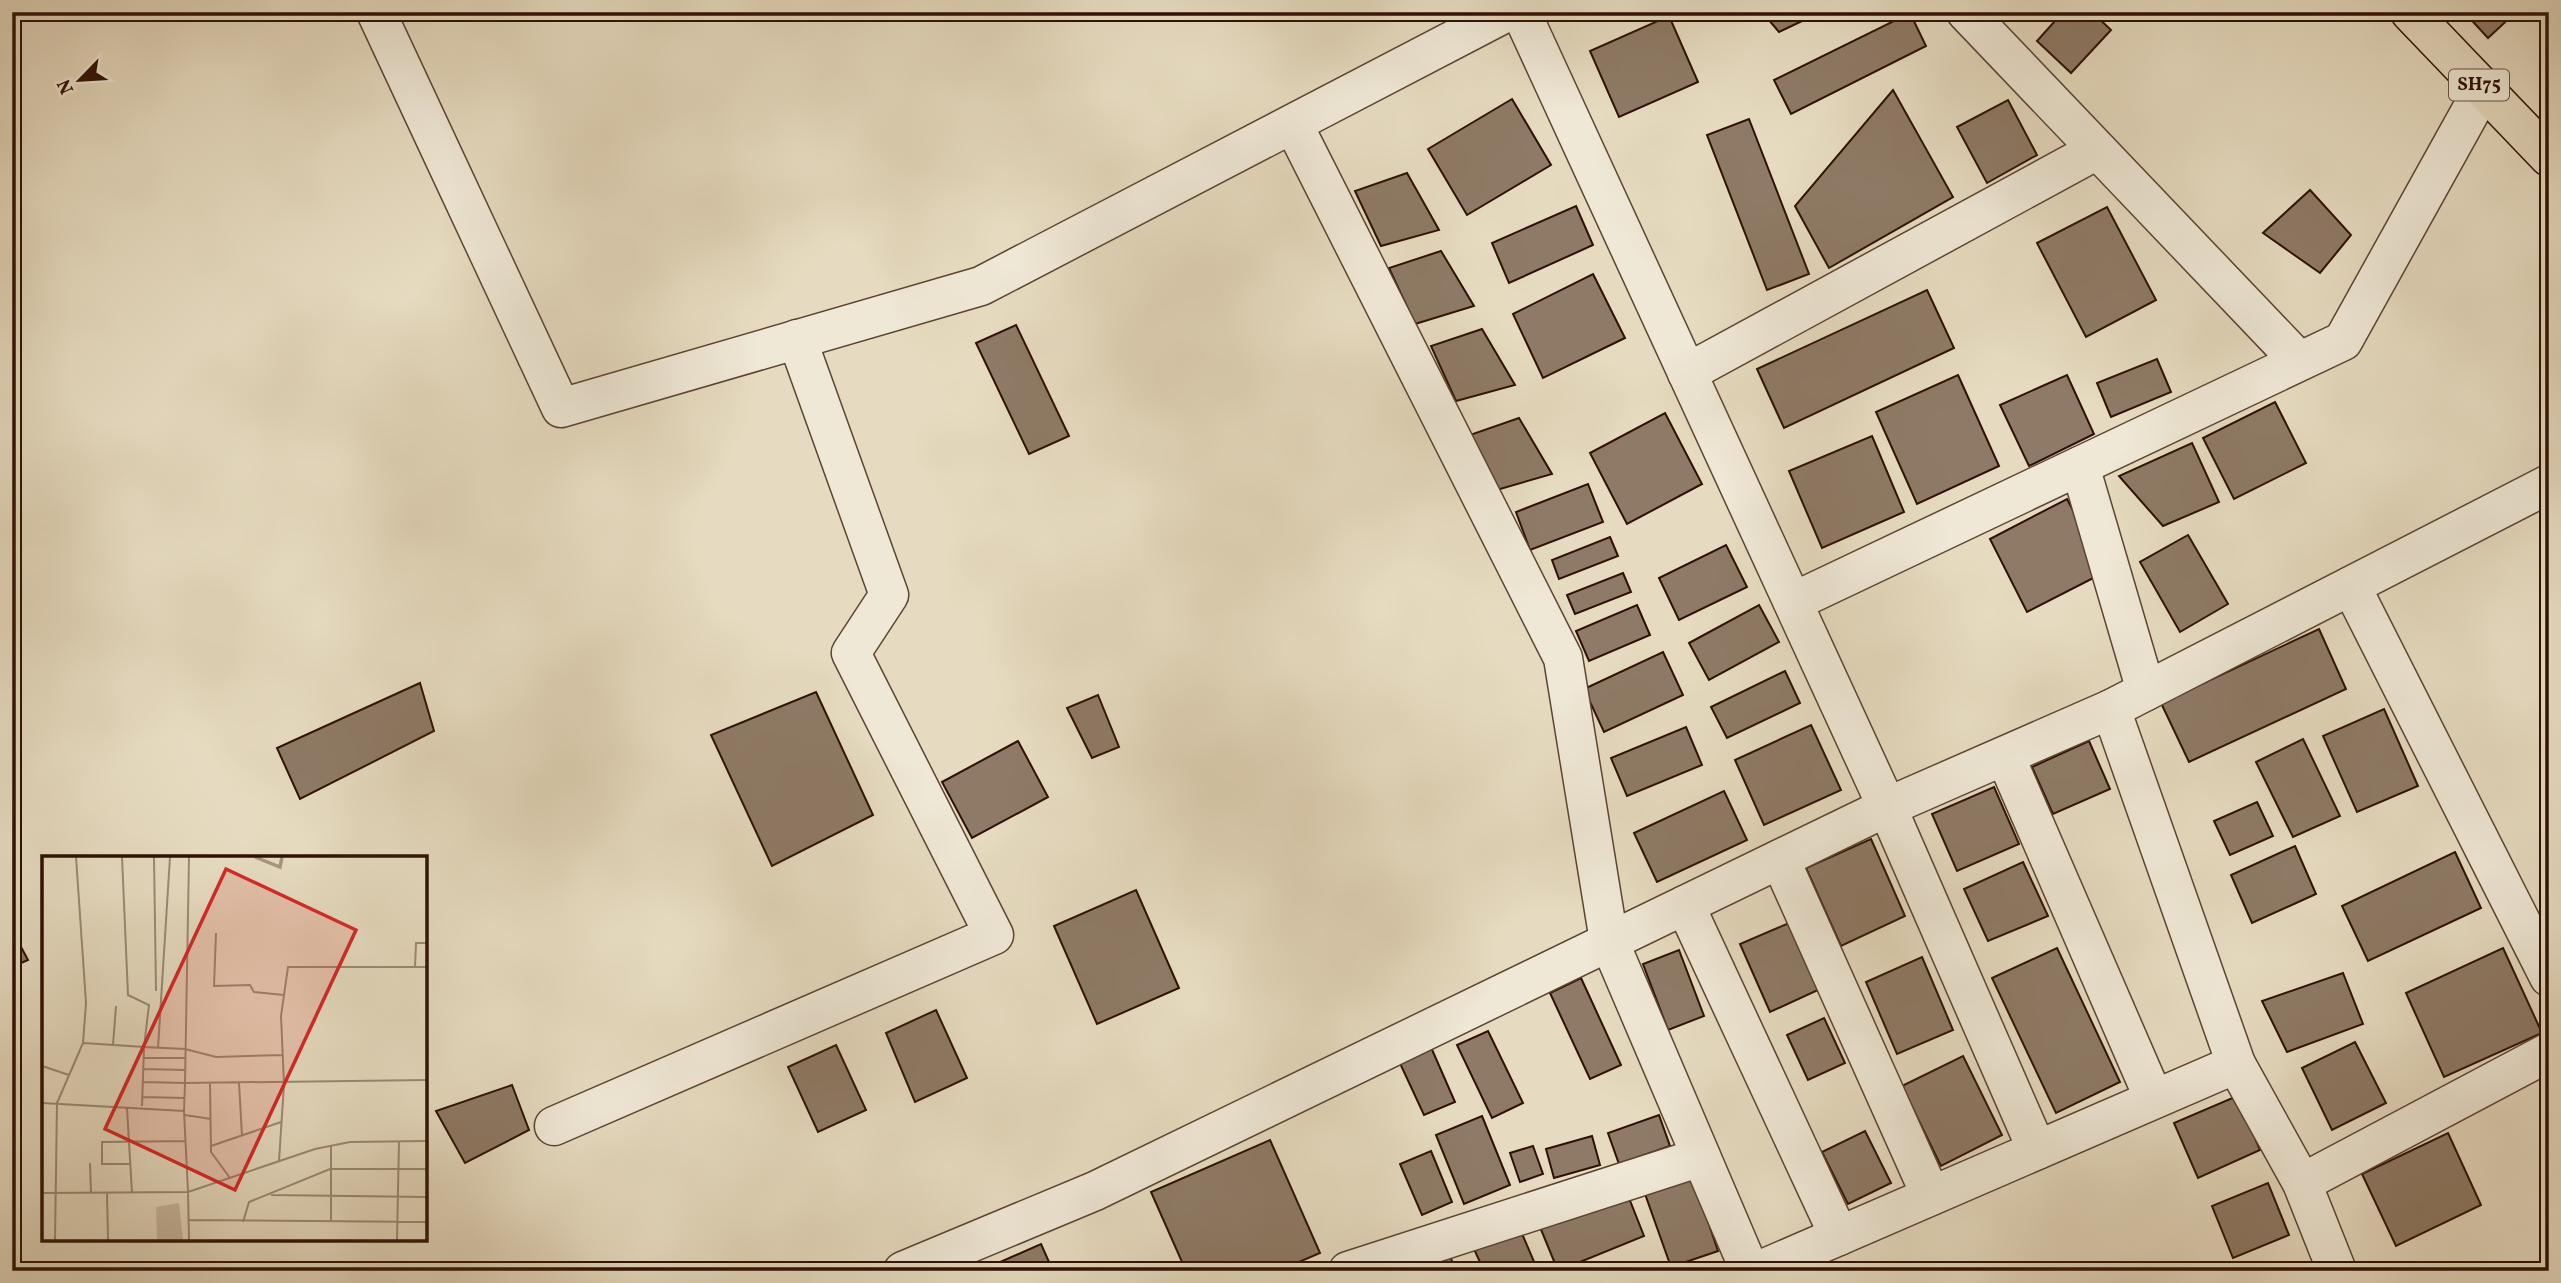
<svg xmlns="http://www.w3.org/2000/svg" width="2561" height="1283" viewBox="0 0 2561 1283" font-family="Vollkorn,serif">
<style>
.building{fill:#8e7a66;stroke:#2e1104;stroke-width:2}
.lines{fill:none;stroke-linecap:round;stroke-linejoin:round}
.minor-casing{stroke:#5c4433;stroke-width:41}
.primary-casing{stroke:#2e1104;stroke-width:41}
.minor{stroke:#efe8d6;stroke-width:38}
.primary{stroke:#e6dbc0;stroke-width:38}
.labels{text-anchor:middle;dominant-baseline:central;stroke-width:7;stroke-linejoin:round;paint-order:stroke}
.shield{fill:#efe8d6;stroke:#685243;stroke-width:2}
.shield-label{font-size:19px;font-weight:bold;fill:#2e1104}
.inset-river{fill:none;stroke:#a79680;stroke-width:3.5}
.inset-road{fill:none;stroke:#9c8a75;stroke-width:2}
.view{fill:#d62828;fill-opacity:0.15;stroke:#d62828;stroke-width:3.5}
.inset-edge{fill:none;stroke:#2e1104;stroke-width:3.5}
</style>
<rect width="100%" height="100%" fill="#e6dbc0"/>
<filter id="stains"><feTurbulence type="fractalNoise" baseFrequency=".00286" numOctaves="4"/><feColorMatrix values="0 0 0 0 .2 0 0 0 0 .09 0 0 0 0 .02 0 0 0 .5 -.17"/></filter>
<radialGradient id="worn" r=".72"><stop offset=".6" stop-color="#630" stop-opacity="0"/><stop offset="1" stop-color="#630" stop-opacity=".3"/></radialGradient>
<g class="building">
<path d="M1762 12H1821L1779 32Z"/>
<path d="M2063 12H2092L2111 30 2071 73 2037 41Z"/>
<path d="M2464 12H2516L2488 38Z"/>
<path d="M1910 13 1926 46 1791 114 1774 80Z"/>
<path d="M1669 16 1698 82 1619 117 1590 51Z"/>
<path d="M1893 90 1953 197 1829 268 1795 206Z"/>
<path d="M1512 99 1551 165 1467 215 1428 149Z"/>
<path d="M2008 100 2037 155 1987 183 1957 127Z"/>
<path d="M1749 119 1809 274 1767 290 1707 135Z"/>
<path d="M1407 173 1439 230 1381 246 1355 191Z"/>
<path d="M2310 190 2351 235 2320 273 2263 233Z"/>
<path d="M1576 206 1593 245 1509 283 1492 243Z"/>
<path d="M2107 207 2156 300 2086 337 2037 243Z"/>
<path d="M1441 251 1474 306 1415 324 1389 268Z"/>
<path d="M1593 274 1625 338 1543 378 1513 314Z"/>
<path d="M1927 290 1954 348 1784 428 1757 369Z"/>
<path d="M1016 325 1069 436 1029 454 976 343Z"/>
<path d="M1482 329 1515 385 1456 401 1431 346Z"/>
<path d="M2157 359 2171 392 2111 417 2097 383Z"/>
<path d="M1958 375 1999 466 1917 504 1876 412Z"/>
<path d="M2067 375 2094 434 2029 466 2000 405Z"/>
<path d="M2275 402 2306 463 2234 499 2203 438Z"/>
<path d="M1665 413 1702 484 1627 524 1590 453Z"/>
<path d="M1519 418 1552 474 1493 491 1467 436Z"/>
<path d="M1872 436 1904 512 1822 548 1789 471Z"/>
<path d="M2192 443 2219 502 2163 526 2119 476Z"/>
<path d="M1588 484 1603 522 1530 550 1516 512Z"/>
<path d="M2067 499 2105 572 2027 612 1990 539Z"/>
<path d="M2188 535 2228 604 2180 632 2140 562Z"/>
<path d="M1610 537 1618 556 1559 579 1552 560Z"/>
<path d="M1726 545 1747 587 1679 620 1659 578Z"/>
<path d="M1623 573 1631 592 1575 614 1567 595Z"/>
<path d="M1637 605 1650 635 1589 661 1576 631Z"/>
<path d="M1759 605 1779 642 1709 680 1689 643Z"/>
<path d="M2319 629 2346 689 2189 762 2161 703Z"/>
<path d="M1663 652 1683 695 1604 732 1584 689Z"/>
<path d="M1785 671 1800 703 1727 738 1711 707Z"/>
<path d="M420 683 434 731 300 799 277 748Z"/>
<path d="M816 692 873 815 772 866 711 735Z"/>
<path d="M1098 695 1119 747 1092 758 1067 708Z"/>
<path d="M2384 709 2418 786 2357 812 2323 736Z"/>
<path d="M1811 725 1841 790 1764 825 1735 760Z"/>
<path d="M1686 727 1702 765 1627 796 1611 758Z"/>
<path d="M2303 739 2340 816 2293 837 2256 762Z"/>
<path d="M1018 741 1048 797 972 838 942 782Z"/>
<path d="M2089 741 2110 789 2053 814 2032 767Z"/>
<path d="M1994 787 2019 844 1957 871 1932 814Z"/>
<path d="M1724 791 1747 840 1657 882 1634 833Z"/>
<path d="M2257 802 2273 836 2230 855 2214 821Z"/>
<path d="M1871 839 1905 916 1841 946 1806 868Z"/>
<path d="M2295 846 2316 894 2252 923 2231 875Z"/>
<path d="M2455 852 2481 908 2368 961 2342 906Z"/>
<path d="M2023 862 2048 916 1988 941 1964 889Z"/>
<path d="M1136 890 1179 988 1097 1024 1054 926Z"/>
<path d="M1789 923 1818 990 1770 1012 1740 944Z"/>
<path d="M12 930 28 960 12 967Z"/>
<path d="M2057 948 2120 1082 2056 1113 1992 978Z"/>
<path d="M2503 948 2542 1033 2444 1077 2406 993Z"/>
<path d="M1679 950 1704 1016 1668 1030 1643 964Z"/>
<path d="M1922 957 1953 1030 1897 1054 1866 982Z"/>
<path d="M2343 973 2363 1024 2287 1052 2262 1001Z"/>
<path d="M1581 978 1621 1065 1590 1079 1550 993Z"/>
<path d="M936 1010 967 1078 915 1102 886 1033Z"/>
<path d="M1824 1018 1845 1063 1808 1080 1787 1035Z"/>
<path d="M1488 1031 1523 1103 1492 1118 1457 1045Z"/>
<path d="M2355 1042 2386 1103 2332 1130 2302 1068Z"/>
<path d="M836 1045 866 1110 818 1132 788 1067Z"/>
<path d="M1430 1045 1455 1102 1424 1115 1398 1059Z"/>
<path d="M1963 1056 2002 1135 1941 1166 1902 1086Z"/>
<path d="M512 1085 529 1130 465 1163 436 1111Z"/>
<path d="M2237 1096 2260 1150 2198 1178 2174 1123Z"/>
<path d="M1659 1115 1670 1146 1619 1164 1608 1133Z"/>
<path d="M1482 1116 1510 1185 1464 1204 1436 1135Z"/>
<path d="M1865 1131 1891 1183 1848 1204 1822 1152Z"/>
<path d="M2448 1133 2481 1205 2396 1246 2362 1174Z"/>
<path d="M1592 1136 1600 1165 1554 1178 1546 1149Z"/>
<path d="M1270 1140 1320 1253 1278 1271H1186L1151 1192Z"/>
<path d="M1533 1146 1543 1174 1520 1182 1510 1153Z"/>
<path d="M1431 1151 1452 1202 1422 1215 1400 1164Z"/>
<path d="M1692 1174 1718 1251 1671 1267 1644 1191Z"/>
<path d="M2268 1183 2289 1235 2233 1258 2212 1206Z"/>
<path d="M1627 1193 1644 1236 1558 1271 1540 1227Z"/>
<path d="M1520 1229 1538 1271H1484L1474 1249Z"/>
<path d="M1041 1244 1053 1271H980Z"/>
<path d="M1450 1256 1456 1271H1414Z"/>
</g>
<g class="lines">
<g class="minor-casing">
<g id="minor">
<path d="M376 12 561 408 981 286 1507 12"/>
<path d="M1521 12 1887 807 2111 709"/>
<path d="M1966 12 2299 361"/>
<path d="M1293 124 1563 658 1609 941 1750 1271"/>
<path d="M1687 373 2097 150"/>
<path d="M2080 466 2146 691"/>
<path d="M2351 586 2549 977"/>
<path d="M1793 602 2343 341 2483 89"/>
<path d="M2005 756 2154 1099"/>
<path d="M1780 859 1931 1196"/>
<path d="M1685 905 1839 1236"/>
<path d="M554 1126 994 935 851 653 889 595 797 339"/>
<path d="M2302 1183 2549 1052"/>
<path d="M903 1271 1095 1191 1887 807 2037 1150"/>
<path d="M1348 1271 1701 1157"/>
<path d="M1758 1271 2236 1064"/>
<path d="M2337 1271 2302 1183 2236 1064 2111 709 2549 484"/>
</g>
</g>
<g class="primary-casing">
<path id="primary" d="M2410 12 2549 157"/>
</g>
<use href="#minor" class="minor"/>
<use href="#primary" class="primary"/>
</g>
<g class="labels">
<rect class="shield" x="2449" y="69.5" width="60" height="31" rx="5"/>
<g class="shield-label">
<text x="2479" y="85">SH75</text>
</g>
</g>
<g transform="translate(42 856)">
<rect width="385" height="385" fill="#e6dbc0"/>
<path d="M137 347 141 384H115L114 351Z" fill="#c7b9a0"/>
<path class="inset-river" d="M213 1 238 11 240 1"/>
<path class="inset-road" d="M80 1 86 139 107 149 102 191 143 193 174 201 241 199M112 1 114 135M174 77 172 130 208 129 212 136 242 139M373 111 374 87H385M41 187 102 191 100 250M71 189 74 150M116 192 128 1M102 202H143M0 210 27 219M101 213 143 214M101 226 143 227 147 1M168 227 169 296 188 322M197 227 200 280M101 241 143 242M0 247 142 255 146 336 0 337M85 252 90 337M142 255 143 227 385 224M143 259 169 263M169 290 239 266M289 290V366M237 305 242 228 239 160 246 111H385M48 307 49 337M88 308H60V286L144 285M65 337 66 384M229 339 385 341M146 364 385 366M201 366 207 346 288 313H385M13 384 15 247 41 187 44 147 34 1M147 384 146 336 273 293 308 286 385 285M355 384 357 286"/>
<path class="view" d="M184 13 314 74 193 334 63 273Z"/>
<rect width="385" height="385" class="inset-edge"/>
</g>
<rect width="2561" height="1283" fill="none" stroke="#e6dbc0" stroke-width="42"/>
<rect x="14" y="14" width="2533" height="1255" fill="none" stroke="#2e1104" stroke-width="3.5"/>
<rect x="21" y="21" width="2519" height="1241" fill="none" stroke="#2e1104" stroke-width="2"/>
<g transform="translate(80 80) rotate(245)" stroke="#efe8d6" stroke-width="5" paint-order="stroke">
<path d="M0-5L12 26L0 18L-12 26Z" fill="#2e1104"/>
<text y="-10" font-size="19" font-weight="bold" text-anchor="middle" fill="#2e1104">N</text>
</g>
<rect width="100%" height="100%" filter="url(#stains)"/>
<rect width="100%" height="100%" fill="url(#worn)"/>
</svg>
